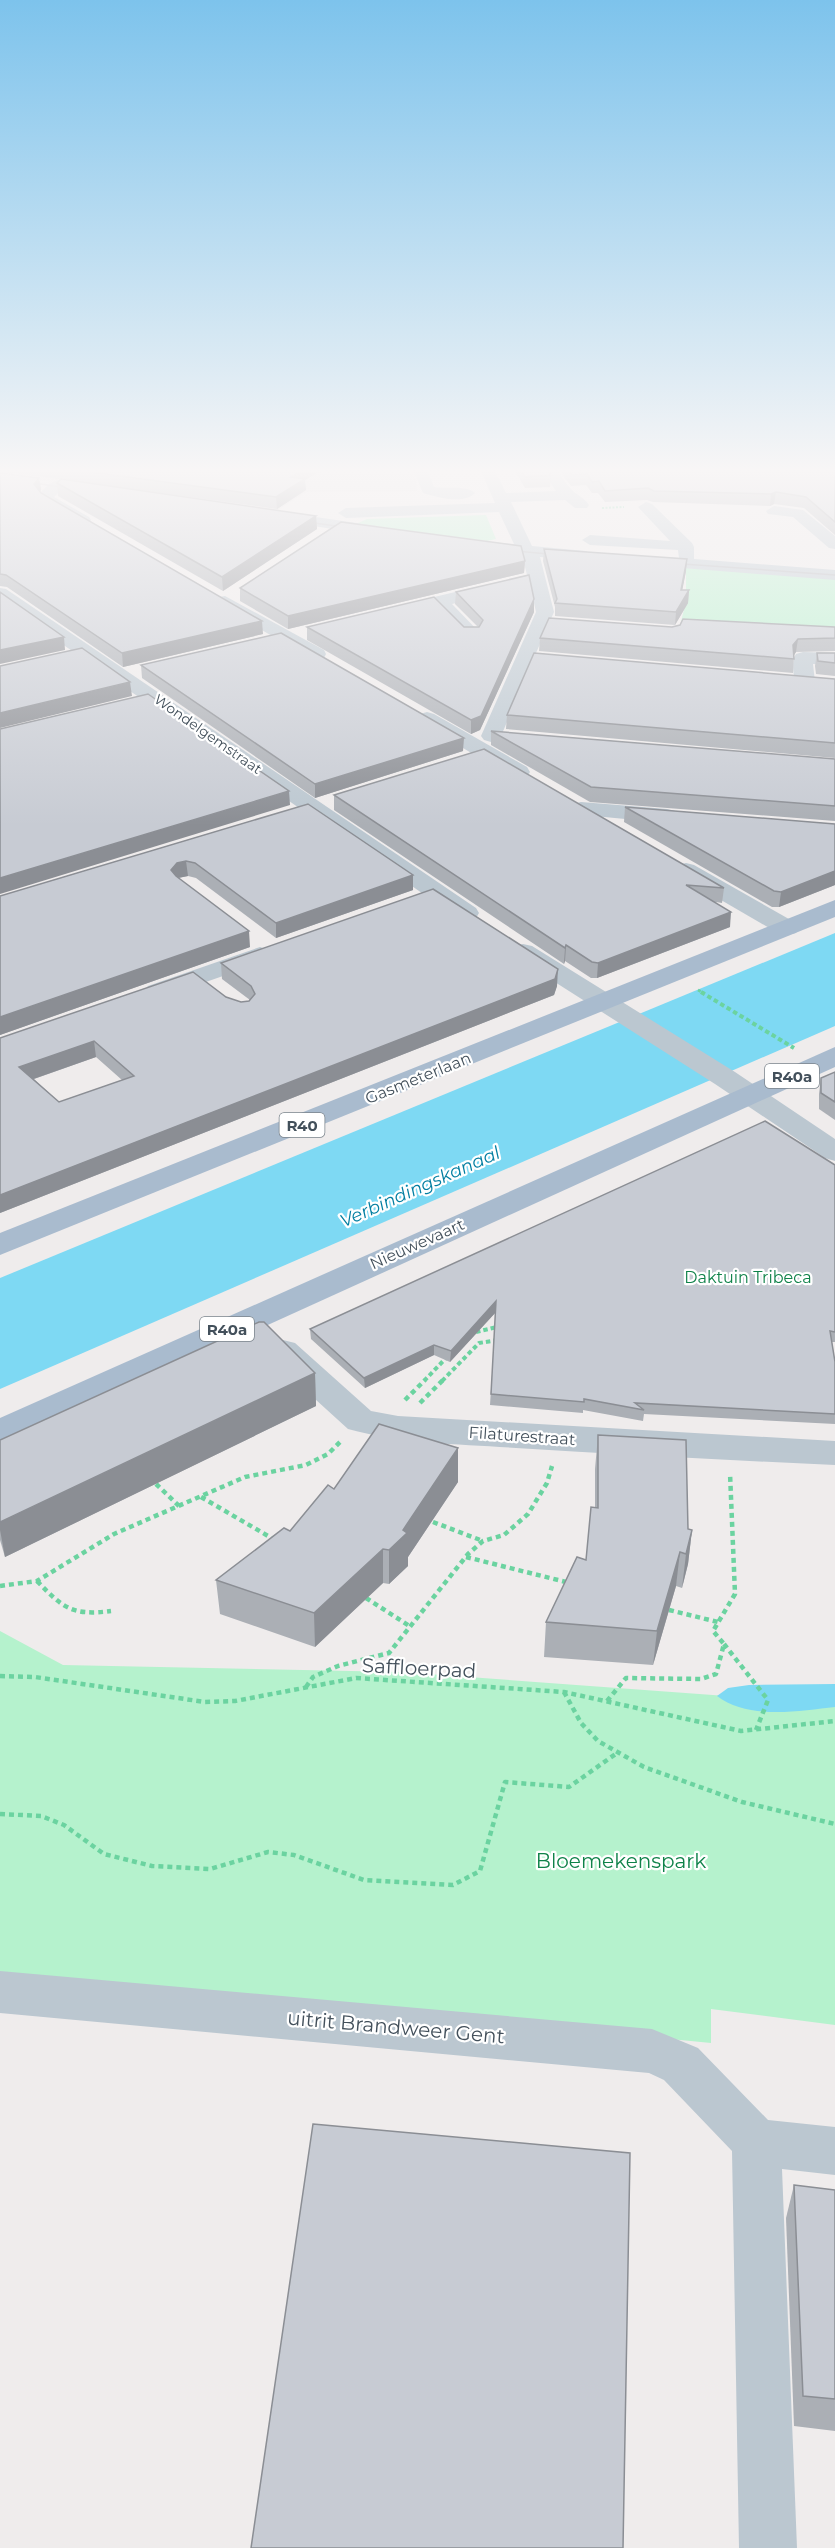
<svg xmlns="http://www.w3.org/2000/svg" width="835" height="2548" viewBox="0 0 835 2548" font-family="Montserrat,sans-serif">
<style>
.education{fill:#e0ddde}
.green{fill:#b5f2cd}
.water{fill:#7ed9f3}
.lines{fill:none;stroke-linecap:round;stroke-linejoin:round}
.path-far3{stroke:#6bd3a0;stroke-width:2;stroke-dasharray:2 1.5;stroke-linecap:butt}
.path-far2{stroke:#6bd3a0;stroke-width:3;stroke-dasharray:3 2;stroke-linecap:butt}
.path-far1{stroke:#6bd3a0;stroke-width:4;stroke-dasharray:4.5 3;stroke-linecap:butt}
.path{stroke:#6bd3a0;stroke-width:4.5;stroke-dasharray:5 4;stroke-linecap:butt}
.minor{fill:#bbc7d0;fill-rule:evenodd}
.major{fill:#a9bbce;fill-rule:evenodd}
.tram{stroke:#aeb1b8;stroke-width:1.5}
.wall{fill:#abafb5;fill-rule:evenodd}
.shaded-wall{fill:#8b8e94}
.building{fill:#c7cbd3;stroke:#8b8e94;stroke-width:1.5;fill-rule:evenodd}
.labels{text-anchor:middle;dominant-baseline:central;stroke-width:4.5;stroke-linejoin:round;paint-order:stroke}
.far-street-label{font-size:14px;fill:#43505b;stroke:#fff}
.shield{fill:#fff;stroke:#7b848c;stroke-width:1.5}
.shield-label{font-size:15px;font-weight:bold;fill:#43505b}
.street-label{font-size:16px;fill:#43505b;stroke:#fff}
.park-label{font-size:16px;fill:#0f8249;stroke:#fff}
.water-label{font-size:18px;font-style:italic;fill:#027ea1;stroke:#fff}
.near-street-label{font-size:20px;fill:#43505b;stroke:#fff}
.near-park-label{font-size:20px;fill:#0f8249;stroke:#fff}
</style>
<rect width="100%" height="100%" fill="#efecec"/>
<path class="education" d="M0 469H415L417 491 306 492 275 512 3 475H0Z"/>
<g class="green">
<path d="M486 515 496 539 487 541 356 524 367 519Z"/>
<path d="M686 568 835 577V638L679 630 686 601Z"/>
<path d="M0 1631 63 1665 400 1672 835 1704V2025L711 2009V2043L0 1973Z"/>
</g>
<g class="water">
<path d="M835 933V1026L0 1389V1278Z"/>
<path d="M835 1684V1707C799 1711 748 1720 717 1696L728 1688 749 1685Z"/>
</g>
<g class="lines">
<path class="path-far3" d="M602 508 624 507"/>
<path class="path-far2" d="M698 990 704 993"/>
<g class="path-far1">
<path d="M701 992 794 1048"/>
<path d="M476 1332 497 1327"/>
<path d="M424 1381 447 1357"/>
<path d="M442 1381 479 1343 498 1340"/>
</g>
<g class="path">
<path d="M405 1400 425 1380"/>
<path d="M420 1403 443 1380"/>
<path d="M156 1484 179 1506"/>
<path d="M201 1497 275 1540"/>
<path d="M433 1522 483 1541"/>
<path d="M466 1557 570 1583"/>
<path d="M37 1581C63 1608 72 1616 111 1611"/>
<path d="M0 1586 37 1581 114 1534 245 1477 306 1465 328 1454 341 1441"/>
<path d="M366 1598 411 1627"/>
<path d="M669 1610 718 1622"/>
<path d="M724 1644 768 1700 756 1730"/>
<path d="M0 1676 35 1677 205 1702 235 1701 356 1678 564 1692 741 1731 835 1721"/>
<path d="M306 1687 313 1677 338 1666 389 1653 468 1554 483 1541 504 1535 528 1514 547 1483 552 1466"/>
<path d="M564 1692 581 1723 598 1741 644 1767 742 1802 835 1824"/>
<path d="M607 1701 626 1678 701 1679 716 1674 724 1644 713 1631 735 1594 730 1473"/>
<path d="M0 1814 41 1816 64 1825 104 1854 152 1866 210 1869 268 1852 294 1855 364 1880 453 1885 480 1871 505 1782 569 1787 617 1753"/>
</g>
<g class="minor">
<path d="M413 469H427L434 487C446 489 467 485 475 493 464 505 436 497 423 493Z"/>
<path d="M480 469H494L506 493 556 491 541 469H556C561 475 565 483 571 489 576 495 584 497 589 505L587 508H575L565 500 511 502 532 546 586 551 594 556 586 561 540 557 554 612 536 653 581 658 584 662 581 666 574 668 532 664 501 736 498 740 491 742 484 740 481 736 536 612 530 585 452 604 481 634 479 638H465L435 607 398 616 392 615 389 611 392 607 527 575 522 555 480 551 472 546 480 541 514 544 499 512 346 518 338 513 346 508 495 503Z"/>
<path d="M58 480 66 485 54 497 89 517 91 520 89 523H77L40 499 38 496C43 489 50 482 58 480Z"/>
<path d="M646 502 652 504 692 543 694 547V559L835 570V580L644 565 638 564 636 560 638 556 679 558 678 550 590 545 582 540 590 535 670 541 638 507Z"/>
<path d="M774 506 803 510 835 536V549L829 548 793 517 768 514 766 511Z"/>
<path d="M275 511 377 526 385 531 377 536 269 519 267 516 269 513Z"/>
<path d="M0 588 6 589 476 908 479 913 476 918 467 920 458 918 0 601Z"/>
<path d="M225 596 324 650 326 654 324 658H310L219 605 216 601 219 597Z"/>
<path d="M803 652 835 653V665L813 664 815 682 812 686H798C793 679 791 661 796 654Z"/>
<path d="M427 712 434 714 527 767 530 772 527 777 519 778 511 777 420 722 417 718 420 714Z"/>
<path d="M581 802 667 809 675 811 678 816 675 821 667 823 573 814 570 809 573 804Z"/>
<path d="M686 863 694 865 796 923 799 928 796 933 787 935 778 933 678 875 674 870 678 865Z"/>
<path d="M523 944 532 946 735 1072 835 1139V1161L825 1158 715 1084 514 956 511 951 514 946Z"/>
<path d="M260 947 269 950 273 955 269 960 157 999 148 996 144 991 148 986Z"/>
<path d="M283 1340 295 1343 371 1411 398 1416 835 1441V1465C729 1460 622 1455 516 1448 460 1444 402 1444 348 1429L271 1359 266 1351 271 1343Z"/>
<path d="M0 1971 652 2029 698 2048 768 2120 835 2127V2175L782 2169 797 2548H739L732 2151 664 2080 649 2073 0 2013Z"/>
</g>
<g class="major">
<path d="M835 900V917L0 1255V1233Z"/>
<path d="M835 1047V1067L13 1441 0 1444V1418Z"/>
</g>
<g class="tram">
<path d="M0 478 74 489"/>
<path d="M300 521 350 528"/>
<path d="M505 550 559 555"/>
<path d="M669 563 835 575"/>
</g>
</g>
<g class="wall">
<path d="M0 469H324L305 480 306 490 277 509 0 471Z"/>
<path d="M514 469H547L551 475 550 487 525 488Z"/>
<path d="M558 469H835V535L804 508 774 504 770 506 653 502 647 500 605 502 598 493H592L586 485 571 486Z"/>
<path d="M0 473 39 478 41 490 39 491 41 493 263 634 123 667 7 587 0 586Z"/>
<path d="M57 483 316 516 317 529 223 591 58 496Z"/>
<path d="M544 549 686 571 682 590H689L688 603 675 625 555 616V607L543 561Z"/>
<path d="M525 561 524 573 288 629 240 601V588Z"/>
<path d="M456 592 534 599V612L480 730 471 734 307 640V627H478L455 604Z"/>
<path d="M672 627H835V651L796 652 794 655 793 673 539 651 540 638Z"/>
<path d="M817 653H835V676L816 674 815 666Z"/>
<path d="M141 665 463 751 315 798 142 678Z"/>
<path d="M835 679V758L506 729 507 715Z"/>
<path d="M491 731 835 759V821L590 802 491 745Z"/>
<path d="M334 795 724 888 722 903 716 902 730 927 597 978H591L565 961 564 964 334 810Z"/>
<path d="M308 804 413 890 276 938 196 878 188 876 178 878 250 947 0 1035V896Z"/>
<path d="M625 807 835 824V885L779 907H772L624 822Z"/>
<path d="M221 963 557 986 554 995 0 1213V1038L226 997 241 1002 249 1001 250 1000 222 979ZM96 1057 122 1080 59 1102 34 1079Z"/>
<path d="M835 1072V1120L819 1109V1094L821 1078Z"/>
<path d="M835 1165V1342H832L835 1362V1424L644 1414 643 1421 583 1410V1413L490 1405 496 1312 450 1362 434 1355 365 1388 311 1339 310 1329Z"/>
<path d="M315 1373 316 1406 5 1557 0 1540V1440Z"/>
<path d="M598 1435 688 1529 692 1530 688 1564 682 1588 676 1586 653 1665 544 1657 546 1622 586 1560 595 1507V1469Z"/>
<path d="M458 1448V1482L408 1557V1566L389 1584 383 1583 315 1647 220 1614 216 1580 290 1531 334 1489Z"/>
<path d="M794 2185 835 2190V2431L794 2426 786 2218Z"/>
</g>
<g class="shaded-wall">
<path d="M304 469H324L305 480 306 490 277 509 276 497 291 477Z"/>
<path d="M39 478 41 490 36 496 34 484Z"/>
<path d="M776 492 774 504 770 506 771 494Z"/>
<path d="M316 516 317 529 223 591 222 577Z"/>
<path d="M687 559 686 571 680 602 681 590Z"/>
<path d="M525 561 524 573 288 629V616Z"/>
<path d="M689 590 688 603 675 625 676 612Z"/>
<path d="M534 599V612L480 730 471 734V720Z"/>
<path d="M262 621 263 634 123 667 122 653Z"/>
<path d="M64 637 65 650 0 664V650Z"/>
<path d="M798 639 796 652 792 658 793 645Z"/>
<path d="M130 682 132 696 0 728V713Z"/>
<path d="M464 738 463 751 315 798V784Z"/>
<path d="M289 791 290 805 0 894V878Z"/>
<path d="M186 861 188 876 178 878 173 885 171 870 177 863Z"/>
<path d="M835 871V885L779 907 781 892Z"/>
<path d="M413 875V890L276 938V923Z"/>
<path d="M731 912 730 927 597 978 598 963Z"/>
<path d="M249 931 250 947 0 1035V1017Z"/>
<path d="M566 945 565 961 564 964 565 948Z"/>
<path d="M558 969 557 986 554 995 0 1213V1195Z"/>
<path d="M94 1041 96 1057 22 1083 19 1067Z"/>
<path d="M496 1301V1312L450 1362 451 1351Z"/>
<path d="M434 1345V1355L365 1388 364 1378Z"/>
<path d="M315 1373 316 1406 5 1557 0 1530V1522Z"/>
<path d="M458 1448V1482L408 1557V1566L389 1584V1550Z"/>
<path d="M692 1530 688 1564 682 1588 686 1554Z"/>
<path d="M383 1549V1583L315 1647 314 1613Z"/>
<path d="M680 1552 676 1586 653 1665 657 1631Z"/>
</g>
<g class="building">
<path d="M68 469H304L291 477 305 479 276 497Z"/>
<path d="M521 469H547L551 475 525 477Z"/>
<path d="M567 469H835V522L806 497 776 492 771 494 654 491 648 488 605 491 599 481 592 482 587 474 572 475Z"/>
<path d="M0 473 39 478 34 484 41 493 262 621 122 653 6 575 0 574Z"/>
<path d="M61 479 316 516 222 577 57 483Z"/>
<path d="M341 522 521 546 525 561 288 616 240 588Z"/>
<path d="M544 549 687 559 681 590H689L676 612 555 603 557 599Z"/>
<path d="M529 575 534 599 481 716 471 720 307 627 434 597 464 627H479L483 620 456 592Z"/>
<path d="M0 592 64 637 0 650Z"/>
<path d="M549 618 672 627 680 625 683 619 835 627V638L798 639 793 645 794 659 540 638Z"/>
<path d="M281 633 464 738 315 784 141 665Z"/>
<path d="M82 648 130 682 0 713V666Z"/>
<path d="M534 653 835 679V743L507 715Z"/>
<path d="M817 653H835V663L818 661Z"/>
<path d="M148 694 289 791 0 878V729Z"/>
<path d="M491 731 835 759V806L591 787Z"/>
<path d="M484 749 724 888 686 885 731 912 598 963 592 962 566 945 565 948 334 795Z"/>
<path d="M308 804 413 875 276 923 195 863 186 861 177 863 171 870 176 876 249 931 0 1017V896Z"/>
<path d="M625 807 835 824V871L781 892 774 891Z"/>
<path d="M433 889 558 969 555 979 0 1195V1038L193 972 226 997 241 1002 249 1001 255 994 251 986 221 963ZM94 1041 134 1076 59 1102 19 1067Z"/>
<path d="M835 1072V1102L821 1093V1078Z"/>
<path d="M765 1121 835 1165V1332L830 1331 835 1362V1414L635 1403 644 1410 584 1399V1402L491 1394 496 1301 451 1351 434 1345 364 1378 310 1329Z"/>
<path d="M259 1322H264L315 1373 0 1522V1440Z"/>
<path d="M379 1424 458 1448 403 1530 407 1533 389 1550 383 1549 314 1613 216 1580 284 1528 290 1531 328 1485 334 1489Z"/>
<path d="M598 1435 686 1440 688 1529 692 1530 686 1554 680 1552 657 1631 546 1622 577 1557 586 1560 591 1507 598 1508Z"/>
<path d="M313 2124 630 2153 623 2548H251Z"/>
<path d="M794 2185 835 2190V2399L803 2396Z"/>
</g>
<linearGradient id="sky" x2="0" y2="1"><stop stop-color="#7dc3ec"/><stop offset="0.57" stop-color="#f8f6f6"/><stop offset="1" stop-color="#f8f6f6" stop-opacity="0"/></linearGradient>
<rect width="835" height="826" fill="url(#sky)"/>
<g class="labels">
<g class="far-street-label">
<text transform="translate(208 734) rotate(35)">Wondelgemstraat</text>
</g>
<g class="shield">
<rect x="765" y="1064" width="54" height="24" rx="4.5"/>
<rect x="279.5" y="1113" width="45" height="24" rx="4.5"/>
<rect x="200" y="1317" width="54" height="24" rx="4.5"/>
</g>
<g class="shield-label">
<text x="792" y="1076">R40a</text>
<text x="302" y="1125">R40</text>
<text x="227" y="1329">R40a</text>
</g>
<g class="street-label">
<text transform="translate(418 1078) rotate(-22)">Gasmeterlaan</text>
<text transform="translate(417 1244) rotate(-24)">Nieuwevaart</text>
<text transform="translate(522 1436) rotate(4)">Filaturestraat</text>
</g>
<g class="park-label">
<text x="748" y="1277">Daktuin Tribeca</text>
</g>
<g class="water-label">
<text transform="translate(420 1187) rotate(-24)">Verbindingskanaal</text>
</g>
<g class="near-street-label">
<text transform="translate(419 1668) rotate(3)">Saffloerpad</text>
<text transform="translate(396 2027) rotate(5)">uitrit Brandweer Gent</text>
</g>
<g class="near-park-label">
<text x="621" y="1861">Bloemekenspark</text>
</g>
</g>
</svg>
